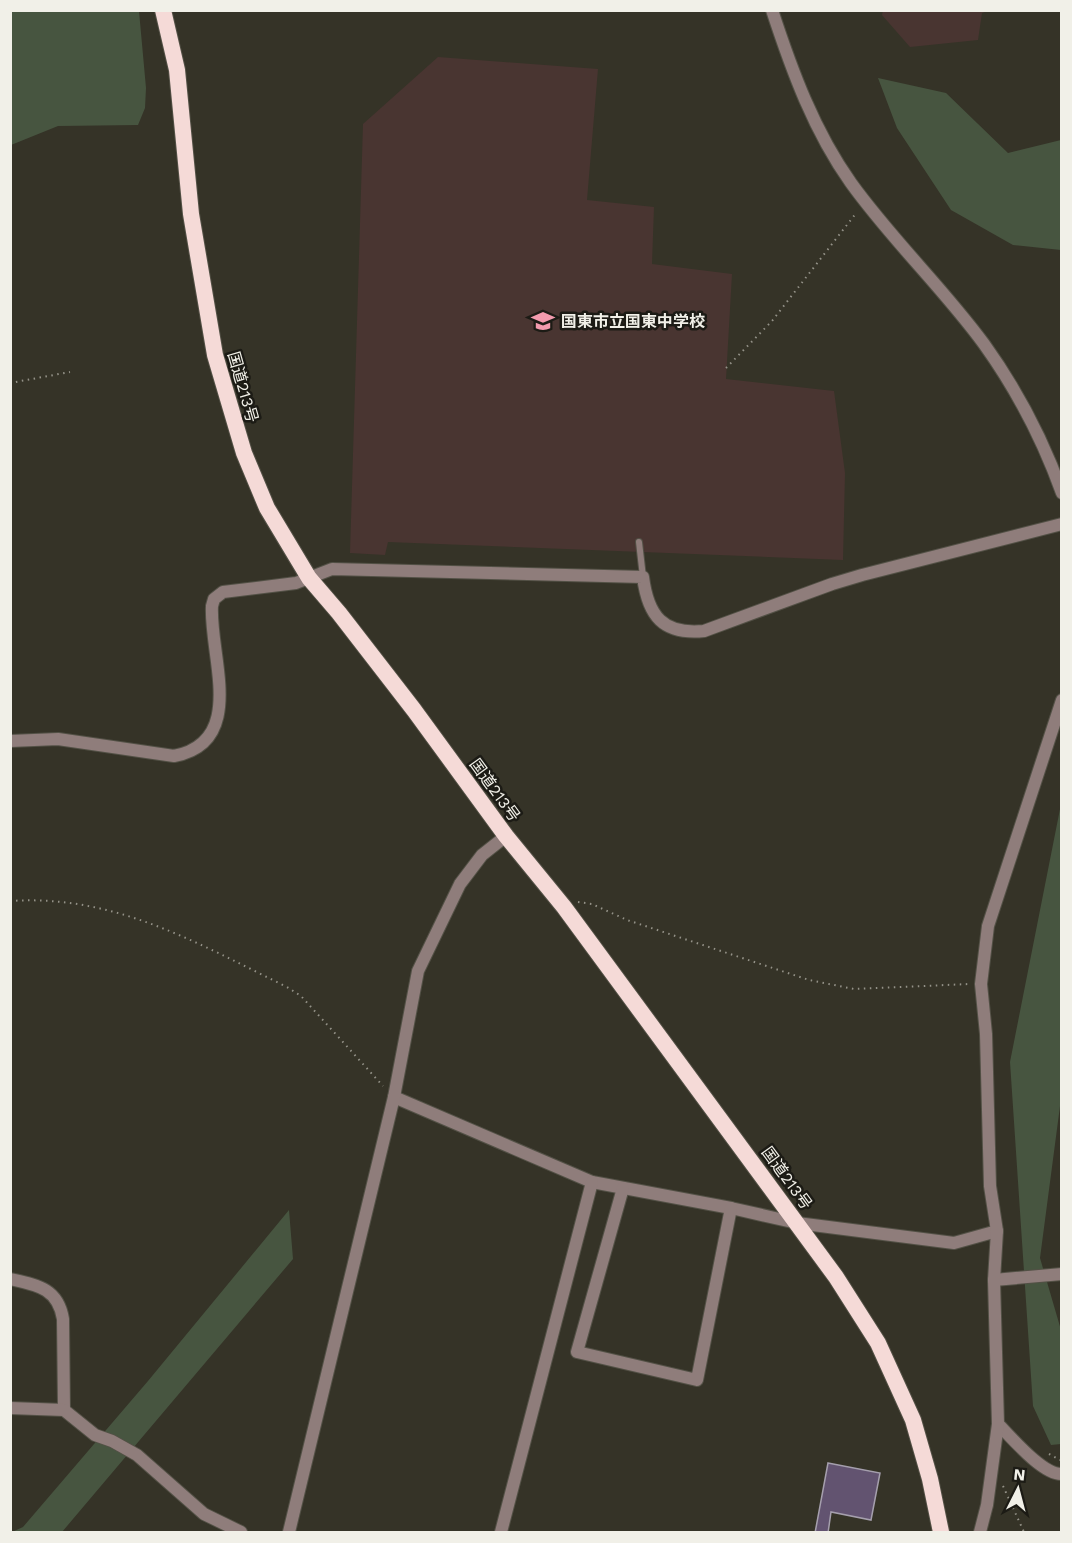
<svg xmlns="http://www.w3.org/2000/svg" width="1072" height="1543" viewBox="0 0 1072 1543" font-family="'Work Sans','Noto Sans JP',sans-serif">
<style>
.education{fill:#493531}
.green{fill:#475540}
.building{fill:#625370;stroke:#a59fad;stroke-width:1.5}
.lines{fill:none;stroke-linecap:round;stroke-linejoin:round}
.service-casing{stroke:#535146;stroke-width:8}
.minor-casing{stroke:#535146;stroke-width:14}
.tertiary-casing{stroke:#535146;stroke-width:14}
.trunk-casing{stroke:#535146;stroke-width:18}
.path{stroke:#949288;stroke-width:2;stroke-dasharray:1.5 4.5;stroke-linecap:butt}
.service{stroke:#8f7d7b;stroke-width:6}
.minor{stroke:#8f7d7b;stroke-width:12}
.tertiary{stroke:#8f7d7b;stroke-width:12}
.trunk{stroke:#f5dad7;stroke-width:16}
.labels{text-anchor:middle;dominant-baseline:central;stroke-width:5;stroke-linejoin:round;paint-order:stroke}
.poi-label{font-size:16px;font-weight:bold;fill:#f1f0e8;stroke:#1c1b15;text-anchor:start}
.street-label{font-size:16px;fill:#f1f0e8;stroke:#1c1b15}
</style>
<rect width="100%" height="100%" fill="#353327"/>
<g class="education">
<path d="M883 10H988V11L982 13 978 40 910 47 882 15Z"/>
<path d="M438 57 598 69 587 200 654 207 652 264 732 274 726 379 834 391 845 473 843 560 388 542 385 555 350 553 363 124Z"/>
</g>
<g class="green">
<path d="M11 10 139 11 146 88 145 108 138 125 58 126 11 145Z"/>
<path d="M878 78 946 93 1008 153 1061 140V250L1013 245 951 210 897 128Z"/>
<path d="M1061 804 1062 1091 1040 1258 1061 1330V1444L1051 1445 1033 1406 1010 1062Z"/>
<path d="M289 1210 293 1259 62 1532H12L23 1527 148 1381Z"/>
</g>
<path class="building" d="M828 1463 880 1473 871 1520 831 1512 828 1533H815Z"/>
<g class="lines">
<g class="service-casing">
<path id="service" d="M639 542 643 577"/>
</g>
<g class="minor-casing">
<g id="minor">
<path d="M10 741 58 739 174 756C248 742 209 655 212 606L214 599 223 592 296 583 332 569 643 577C648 616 663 635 704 631L832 584 862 575 1062 524"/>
<path d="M394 1097 592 1182 731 1208 797 1223 954 1243 997 1231"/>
<path d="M623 1188 577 1352 697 1380 731 1208"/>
<path d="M10 1279C37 1285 58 1288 63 1319L64 1410"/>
<path d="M994 1280 1062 1274"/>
<path d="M10 1408 64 1410 95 1435 112 1441 137 1455 204 1514 241 1532"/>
<path d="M998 1424C1012 1438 1043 1475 1062 1474"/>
<path d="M501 1532 592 1182"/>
</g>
</g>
<g class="tertiary-casing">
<g id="tertiary">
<path d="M772 10C792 71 814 131 851 183 892 240 943 288 984 344 1017 390 1043 440 1062 493"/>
<path d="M289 1532 394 1097 418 971 460 884 482 855 506 836"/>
<path d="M980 1532 987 1505 998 1424 994 1280 997 1231 990 1186 986 1034 981 984 988 926 1062 700"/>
</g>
</g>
<g class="trunk-casing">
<path id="trunk" d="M163 10 177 70 191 214 215 355 244 453 267 508 309 578 339 613 414 710 506 836 564 907 836 1277 878 1343 913 1420 930 1479 941 1532"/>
</g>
<g class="path">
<path d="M726 368 772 321 857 212"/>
<path d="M10 383 70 372"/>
<path d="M10 901C114 894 197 943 287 987L301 996 383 1086"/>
<path d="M578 902 592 904 627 920 809 980 854 989 969 984"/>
<path d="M1049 1454 1060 1460"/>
<path d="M1003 1486 1024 1532"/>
</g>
<use href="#service" class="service"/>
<use href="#minor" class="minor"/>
<use href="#tertiary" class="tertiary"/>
<use href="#trunk" class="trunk"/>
</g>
<defs>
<g id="school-bare" transform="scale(1.8)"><path d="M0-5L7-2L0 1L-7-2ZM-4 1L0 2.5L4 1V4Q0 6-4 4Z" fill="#f29aad" stroke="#1c1b15" stroke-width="2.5" paint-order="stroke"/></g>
</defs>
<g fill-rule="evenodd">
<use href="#school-bare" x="543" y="321"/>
</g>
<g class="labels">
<g class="poi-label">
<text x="561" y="321">国東市立国東中学校</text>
</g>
<g class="street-label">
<text transform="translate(243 387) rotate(74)">国道213号</text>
<text transform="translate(495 790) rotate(54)">国道213号</text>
<text transform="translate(787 1178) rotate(54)">国道213号</text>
</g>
</g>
<rect width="1072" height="1543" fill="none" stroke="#f1f0e8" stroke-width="24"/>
<g transform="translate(1018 1489) rotate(6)" stroke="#1c1b15" stroke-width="4.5" paint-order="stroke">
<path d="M0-4.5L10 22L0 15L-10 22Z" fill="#f1f0e8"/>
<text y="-9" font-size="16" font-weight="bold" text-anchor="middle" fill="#f1f0e8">N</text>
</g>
</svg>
